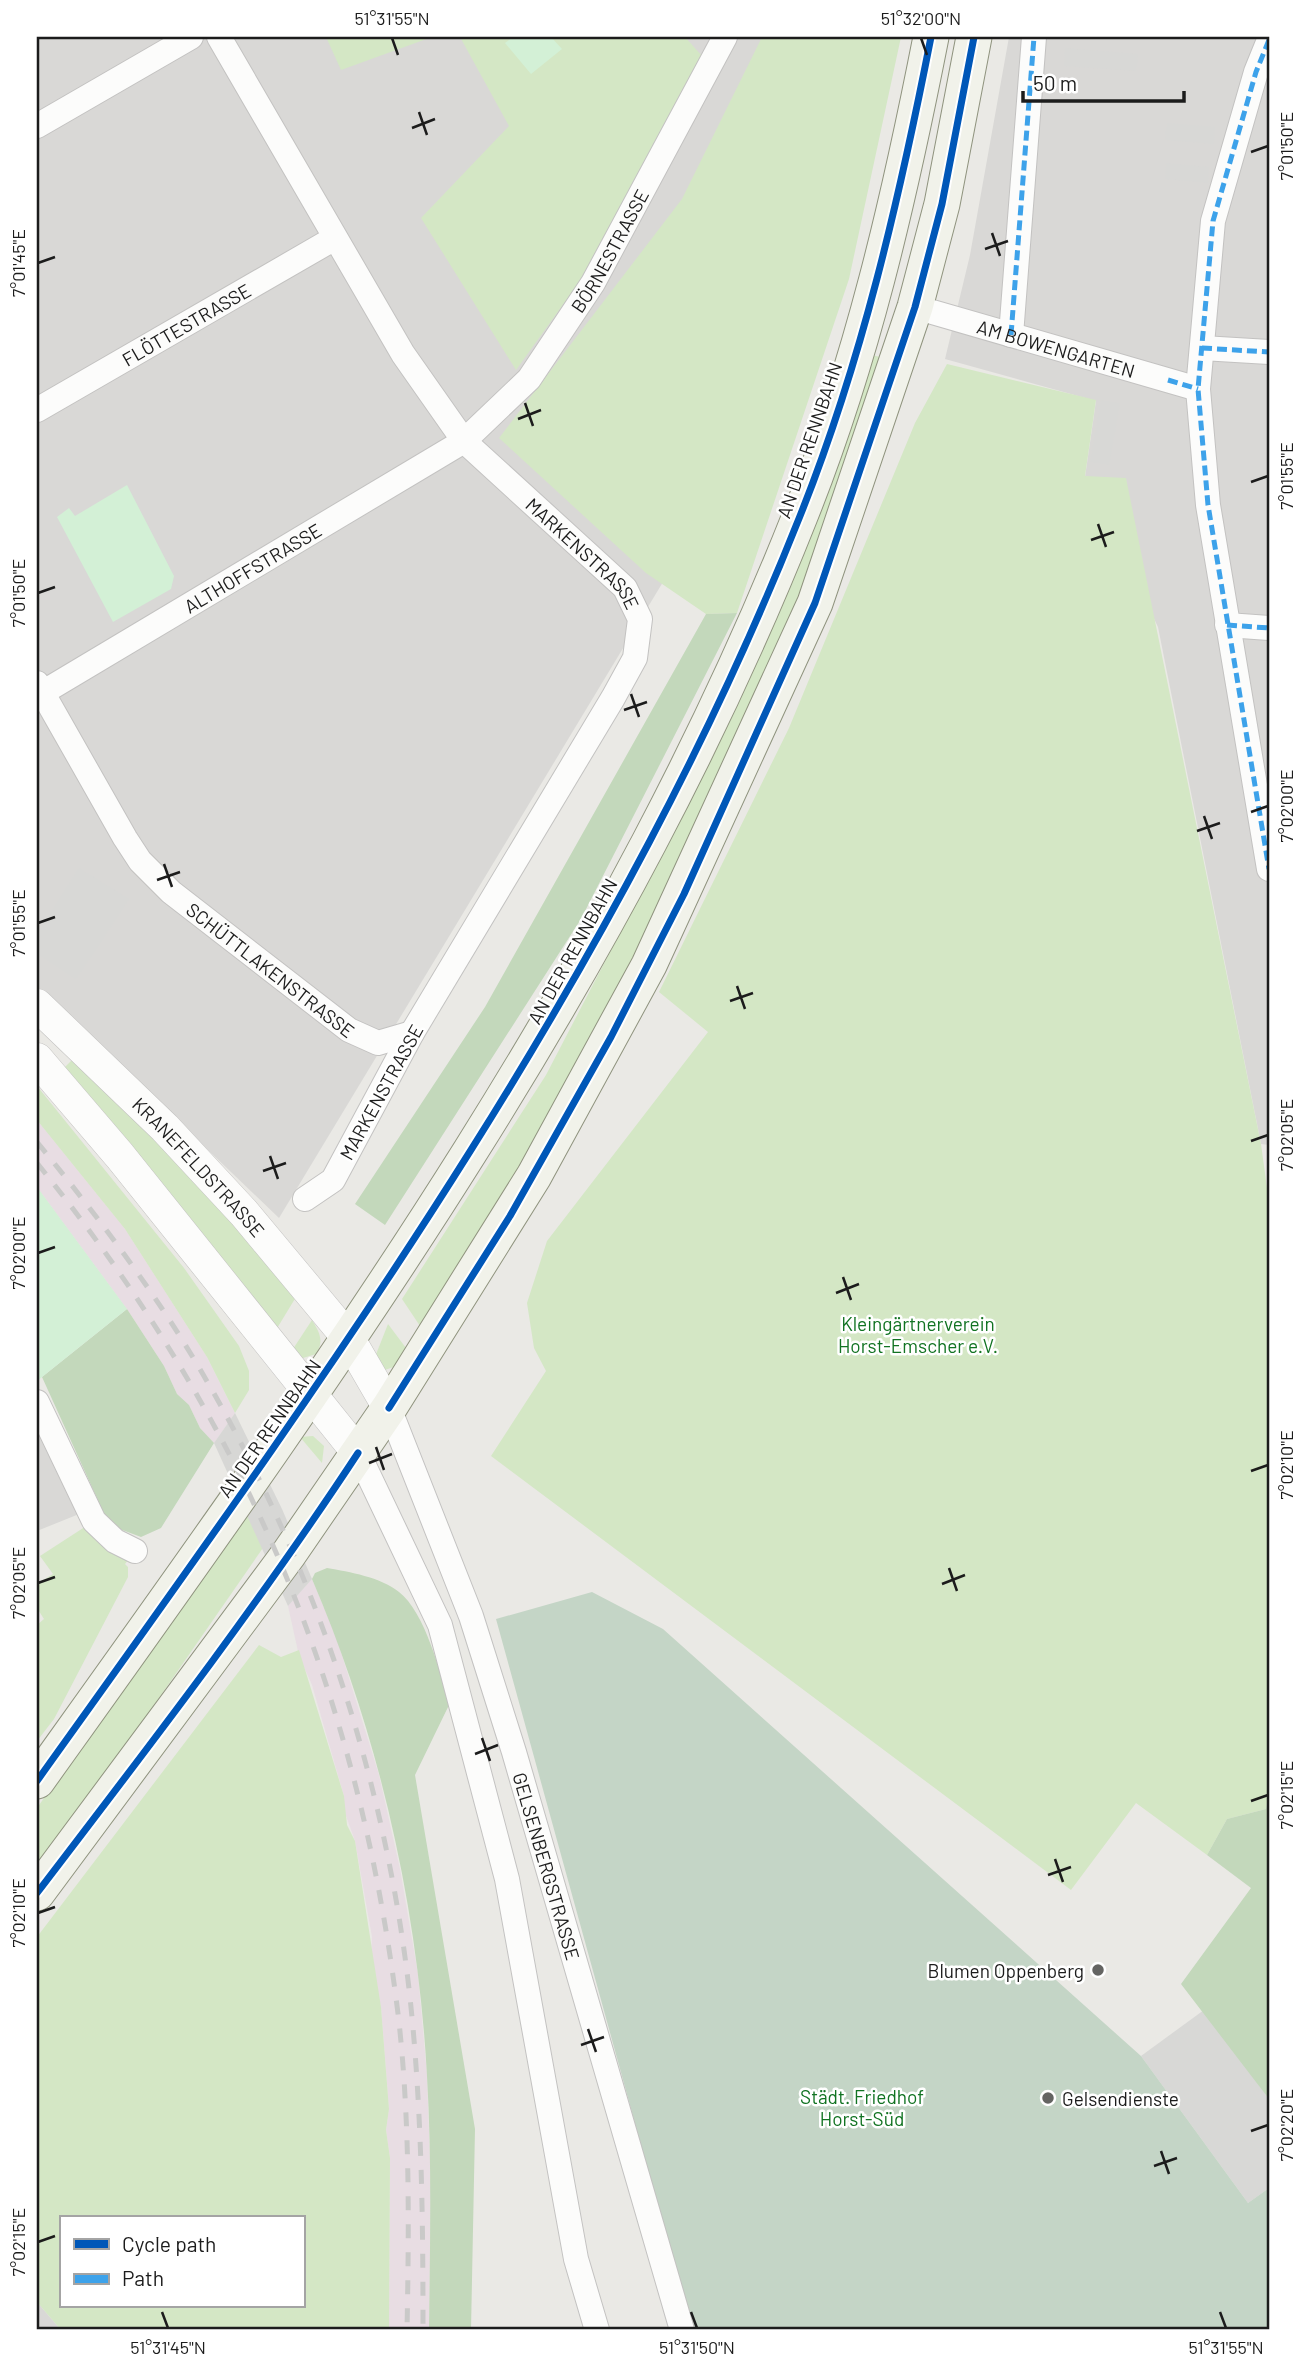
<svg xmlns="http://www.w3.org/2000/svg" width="1306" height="2367" viewBox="0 0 1306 2367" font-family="Barlow,sans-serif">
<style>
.residential{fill:#d9d8d6}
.industrial{fill:#e8dde3}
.religious{fill:#d8d8d6}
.grass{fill:#d4e7c5;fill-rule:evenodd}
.forest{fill:#c3d8bb}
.cemetery{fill:#c4d5c6}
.park{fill:#d3f0d6}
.pier{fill:#d7d7d5}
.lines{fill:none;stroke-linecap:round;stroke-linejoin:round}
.minor-casing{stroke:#c3c2c1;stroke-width:26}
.tertiary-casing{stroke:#c3c2c1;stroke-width:33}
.secondary-casing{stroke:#8f937e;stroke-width:37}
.minor{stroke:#fcfcfb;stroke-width:24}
.tertiary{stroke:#fcfcfb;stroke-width:32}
.secondary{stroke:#f1f2ea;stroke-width:35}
.rail{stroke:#c9c9c8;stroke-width:5;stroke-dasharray:14 14;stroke-linecap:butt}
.quiet{stroke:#3da2ea;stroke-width:5;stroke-dasharray:10 5;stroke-linecap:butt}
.cycleway-casing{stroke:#fff;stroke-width:11}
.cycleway{stroke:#0057b8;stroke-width:7}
.ticks{fill:none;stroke:#1c1c1c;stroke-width:2.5}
.poi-dot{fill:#646462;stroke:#fff;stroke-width:2.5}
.labels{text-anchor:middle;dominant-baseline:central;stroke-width:5;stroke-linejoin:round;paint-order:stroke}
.street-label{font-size:19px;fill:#1c1c1c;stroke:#fff}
.park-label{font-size:19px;fill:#117322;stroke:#fff}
.poi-label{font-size:19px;fill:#1c1c1c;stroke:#fff;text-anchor:end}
.neatline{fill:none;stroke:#1c1c1c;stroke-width:2.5}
.ticks-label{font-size:18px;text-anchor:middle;fill:#1c1c1c}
</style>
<rect width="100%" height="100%" fill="#eae9e5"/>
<g class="residential">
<path d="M37 37H878L759 423 279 1218 37 986Z"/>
<path d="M1009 37H1269V1145L1261 1144 1158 627 1085 477 1096 401 945 359 970 255Z"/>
<path d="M37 1402 89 1510 37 1531Z"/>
<path d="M37 2302 61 2330H37Z"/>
</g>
<g class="industrial">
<path d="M37 1120 125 1229 207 1357 235 1413 214 1443 200 1428 189 1405 177 1394 164 1366 127 1309 37 1187Z"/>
<path d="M312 1579 336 1636 379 1775 400 1869 418 1974 427 2075 431 2187 429 2330H389L390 2158 386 2130 389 2108 381 2007 371 1955 372 1937 355 1841 344 1810V1796L312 1685 299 1656 288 1606Z"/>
</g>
<g class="religious">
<path d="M1065 48 1138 54 1136 71 1064 66Z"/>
<path d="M1167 123 1215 127 1214 144 1165 140Z"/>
<path d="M1166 163 1209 167 1208 183 1165 179Z"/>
<path d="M1101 400 1120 403 1109 465 1090 462Z"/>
<path d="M79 868 129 899 76 979 37 953V935Z"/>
<path d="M1204 2010 1269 2099V2188L1248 2203 1141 2056Z"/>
</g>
<g class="grass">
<path d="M326 37H432L341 70Z"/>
<path d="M460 37H685L702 56 593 263 516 370 421 218 509 126Z"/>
<path d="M762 37H901L849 279 737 613 706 614 646 573 499 438 682 199Z"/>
<path d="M869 354 887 359 790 621 710 811 547 1127 422 1329 402 1299 546 1075 687 804Z"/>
<path d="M947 364 1096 400 1085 476 1126 478 1261 1144 1269 1203V1791L1266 1809 1227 1819 1207 1855 1136 1803 1071 1890 491 1456 546 1371 534 1348 527 1303 547 1241 708 1032 659 992 789 728 915 423Z"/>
<path d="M72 1060 169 1149 296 1297 276 1330 64 1068Z"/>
<path d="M37 1086 184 1268 239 1346 249 1371V1390L235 1413 207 1357 125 1229 37 1120Z"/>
<path d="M312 1320C319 1332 325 1341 316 1354L303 1358 291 1352Z"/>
<path d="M388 1324 409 1352 396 1366 385 1370 375 1357Z"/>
<path d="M313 1436 324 1446 322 1463 300 1437Z"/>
<path d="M248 1509 265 1545 37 1874V1808Z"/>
<path d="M94 1521 135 1551 125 1564 128 1567V1577L54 1719 37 1741V1625L44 1619 37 1608V1584L53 1574 40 1556Z"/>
<path d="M259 1645 281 1657 299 1650 344 1796 347 1825 355 1841 381 2007 389 2109 386 2130 390 2158 389 2330H61L37 2302V1937ZM61 2218H303V2306H61Z"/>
</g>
<g class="forest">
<path d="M737 613 581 919 385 1225 355 1204 485 1007 706 614Z"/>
<path d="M127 1309 164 1366 177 1394 189 1405 200 1428 214 1443 161 1528 141 1537 117 1528 106 1518 42 1377Z"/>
<path d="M327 1568C350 1572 380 1577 399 1592 425 1612 441 1674 449 1705L415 1775 475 2129 471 2330H429C430 2246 432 2161 427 2076 418 1907 379 1735 312 1579L315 1573Z"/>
<path d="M1269 1791V2099L1181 1984 1251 1888 1207 1855 1227 1819 1266 1809Z"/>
</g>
<path class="cemetery" d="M592 1592 663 1629 1141 2056 1248 2203 1269 2188V2330H692L496 1619Z"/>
<g class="park">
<path d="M513 37H551L562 49 531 74 505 43Z"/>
<path d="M127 485 174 576 171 589 113 622 57 517 69 508 75 516Z"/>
<path d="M37 1187 127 1309 37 1381Z"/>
</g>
<path class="pier" d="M235 1413 282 1509 312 1579 288 1606 214 1443Z"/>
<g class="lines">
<g class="minor-casing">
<g id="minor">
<path id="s1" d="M219 37 403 354 464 441 625 588 640 619 635 658 613 698 412 1033 333 1180 305 1199"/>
<path d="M1269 40 1256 72 1213 221 1198 389 1208 505 1269 869"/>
<path d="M37 126 191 37"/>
<path id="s2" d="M915 307 1198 389"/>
<path d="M1011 335 1034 37"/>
<path d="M1202 348 1269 352"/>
<path id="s3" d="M37 410 335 238"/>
<path d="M1227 625 1269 628"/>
<path id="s4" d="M37 683 125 838 140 861 171 892 349 1030 378 1043 412 1033"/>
<path id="s5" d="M42 693 464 441 529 379 593 283 725 37"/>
<path d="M37 1402 94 1521 115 1541 135 1551"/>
<path id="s6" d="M389 1408 471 1616 514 1752 682 2330"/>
<path d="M358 1453 440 1625 507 1879 576 2259 597 2330"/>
</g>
</g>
<g class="tertiary-casing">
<g id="tertiary">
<path id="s7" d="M37 1005 165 1128 244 1213 349 1339 389 1408"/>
<path d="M37 1059 120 1156 358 1453"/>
</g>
</g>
<g class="secondary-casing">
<g id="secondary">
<path d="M37 1781C324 1380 617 978 800 516 862 361 899 200 931 37"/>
<path d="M37 1893 288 1555 389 1408 534 1176 649 965 815 603 915 307 942 204 974 37"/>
</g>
</g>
<use href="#minor" class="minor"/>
<use href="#tertiary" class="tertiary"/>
<use href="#secondary" class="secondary"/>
<g class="rail">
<path d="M37 1142C99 1218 159 1297 208 1383 321 1579 393 1802 413 2028 422 2129 423 2229 423 2330"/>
<path d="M37 1163C246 1422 360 1692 399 2022 410 2124 409 2228 407 2330"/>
</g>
<g class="quiet">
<path d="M1269 40 1256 72 1213 221 1198 389 1208 505 1269 869"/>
<path d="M1011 335 1034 37"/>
<path d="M1202 348 1269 352"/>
<path d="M1168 380 1198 389"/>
<path d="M1227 625 1269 628"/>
</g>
<g class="cycleway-casing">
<g id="cycleway">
<path d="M389 1408 510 1216 611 1037 684 894 815 603 915 307 942 204 974 37"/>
<path d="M37 1781C324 1380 617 978 800 516 862 361 899 200 931 37"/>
<path d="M37 1893C147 1749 259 1604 358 1453"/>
</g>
</g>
<use href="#cycleway" class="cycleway"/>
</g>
<path class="ticks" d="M392 38 398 55M921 38 927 55M419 112 427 135M412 128 435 119M1251 152 1268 146M992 233 1000 256M985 249 1008 241M38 263 55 257M525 403 533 426M518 419 541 410M1251 482 1268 476M1098 524 1106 547M1091 540 1114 532M38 593 55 587M631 694 639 717M624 710 647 702M1251 812 1268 806M1204 816 1212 839M1197 831 1220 823M164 864 172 887M157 880 180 872M38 923 55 917M737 986 745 1009M730 1001 753 993M1251 1141 1268 1135M270 1156 278 1179M263 1171 286 1163M38 1253 55 1247M843 1277 851 1300M836 1293 859 1284M376 1447 384 1470M369 1463 392 1454M1251 1471 1268 1465M949 1568 957 1591M38 1583 55 1577M942 1584 965 1575M482 1738 490 1761M475 1754 498 1745M1251 1801 1268 1795M1055 1859 1063 1882M1048 1875 1071 1867M38 1913 55 1907M588 2029 596 2052M581 2045 604 2037M1251 2131 1268 2125M1161 2151 1169 2174M1154 2166 1177 2158M38 2242 55 2236M162 2312 168 2328M691 2312 697 2328M1220 2312 1226 2328"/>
<g class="poi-dot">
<circle cx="1098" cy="1970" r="7"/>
<circle cx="1048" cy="2098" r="7"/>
</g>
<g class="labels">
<g class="street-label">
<text stroke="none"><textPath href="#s5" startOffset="733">BÖRNESTRASSE</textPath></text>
<text stroke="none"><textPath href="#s3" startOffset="172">FLÖTTESTRASSE</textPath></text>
<text stroke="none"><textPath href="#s2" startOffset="147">AM BOWENGARTEN</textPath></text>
<text transform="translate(809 440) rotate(-71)">AN DER RENNBAHN</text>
<text stroke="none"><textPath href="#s1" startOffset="637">MARKENSTRASSE</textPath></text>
<text stroke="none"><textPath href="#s5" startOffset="245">ALTHOFFSTRASSE</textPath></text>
<text transform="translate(572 951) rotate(-61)">AN DER RENNBAHN</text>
<text stroke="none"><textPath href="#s4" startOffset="376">SCHÜTTLAKENSTRASSE</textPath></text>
<text transform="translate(381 1092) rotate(-61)">MARKENSTRASSE</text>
<text stroke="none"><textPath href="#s7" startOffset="229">KRANEFELDSTRASSE</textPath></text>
<text transform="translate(269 1428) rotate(-55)">AN DER RENNBAHN</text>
<text stroke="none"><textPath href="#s6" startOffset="485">GELSENBERGSTRASSE</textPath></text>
</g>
<g class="park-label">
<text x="918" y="1323">Kleingärtnerverein<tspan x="918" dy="22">Horst-Emscher e.V.</tspan></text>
<text x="862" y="2096">Städt. Friedhof<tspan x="862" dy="22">Horst-Süd</tspan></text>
</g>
<g class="poi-label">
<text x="1084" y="1970">Blumen Oppenberg</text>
<text x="1062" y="2098" text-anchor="start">Gelsendienste</text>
</g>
</g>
<rect width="1306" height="2367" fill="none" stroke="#ffffff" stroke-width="77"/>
<rect x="60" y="2216" width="245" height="91" fill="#ffffff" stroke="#a4a4a4" stroke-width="2"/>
<rect x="74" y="2239" width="35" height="10" fill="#0057b8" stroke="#a4a4a4" stroke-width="2"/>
<text x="122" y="2252" font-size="21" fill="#1c1c1c">Cycle path</text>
<rect x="74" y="2274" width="35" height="10" fill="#3da2ea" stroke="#a4a4a4" stroke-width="2"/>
<text x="122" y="2286" font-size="21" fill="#1c1c1c">Path</text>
<path d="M1023 91v10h161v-10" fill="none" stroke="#1c1c1c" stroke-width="3.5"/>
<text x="1033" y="91" font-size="21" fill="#1c1c1c" stroke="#ffffff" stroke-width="5" paint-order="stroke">50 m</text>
<rect x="38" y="38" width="1230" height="2290" class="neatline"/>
<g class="ticks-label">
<text x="392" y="25">51°31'55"N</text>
<text x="921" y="25">51°32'00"N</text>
<text transform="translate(1287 146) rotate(-90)" y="6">7°01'50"E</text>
<text transform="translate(19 263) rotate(-90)" y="6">7°01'45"E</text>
<text transform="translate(1287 476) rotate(-90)" y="6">7°01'55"E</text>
<text transform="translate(19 593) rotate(-90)" y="6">7°01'50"E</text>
<text transform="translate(1287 806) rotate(-90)" y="6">7°02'00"E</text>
<text transform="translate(19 923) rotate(-90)" y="6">7°01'55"E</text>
<text transform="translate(1287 1135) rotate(-90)" y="6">7°02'05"E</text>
<text transform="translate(19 1253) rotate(-90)" y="6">7°02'00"E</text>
<text transform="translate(1287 1465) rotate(-90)" y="6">7°02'10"E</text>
<text transform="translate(19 1583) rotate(-90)" y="6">7°02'05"E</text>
<text transform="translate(1287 1795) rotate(-90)" y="6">7°02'15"E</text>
<text transform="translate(19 1913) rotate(-90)" y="6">7°02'10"E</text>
<text transform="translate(1287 2125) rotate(-90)" y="6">7°02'20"E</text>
<text transform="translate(19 2242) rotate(-90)" y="6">7°02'15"E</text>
<text x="168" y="2354">51°31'45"N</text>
<text x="697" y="2354">51°31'50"N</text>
<text x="1226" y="2354">51°31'55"N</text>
</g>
</svg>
